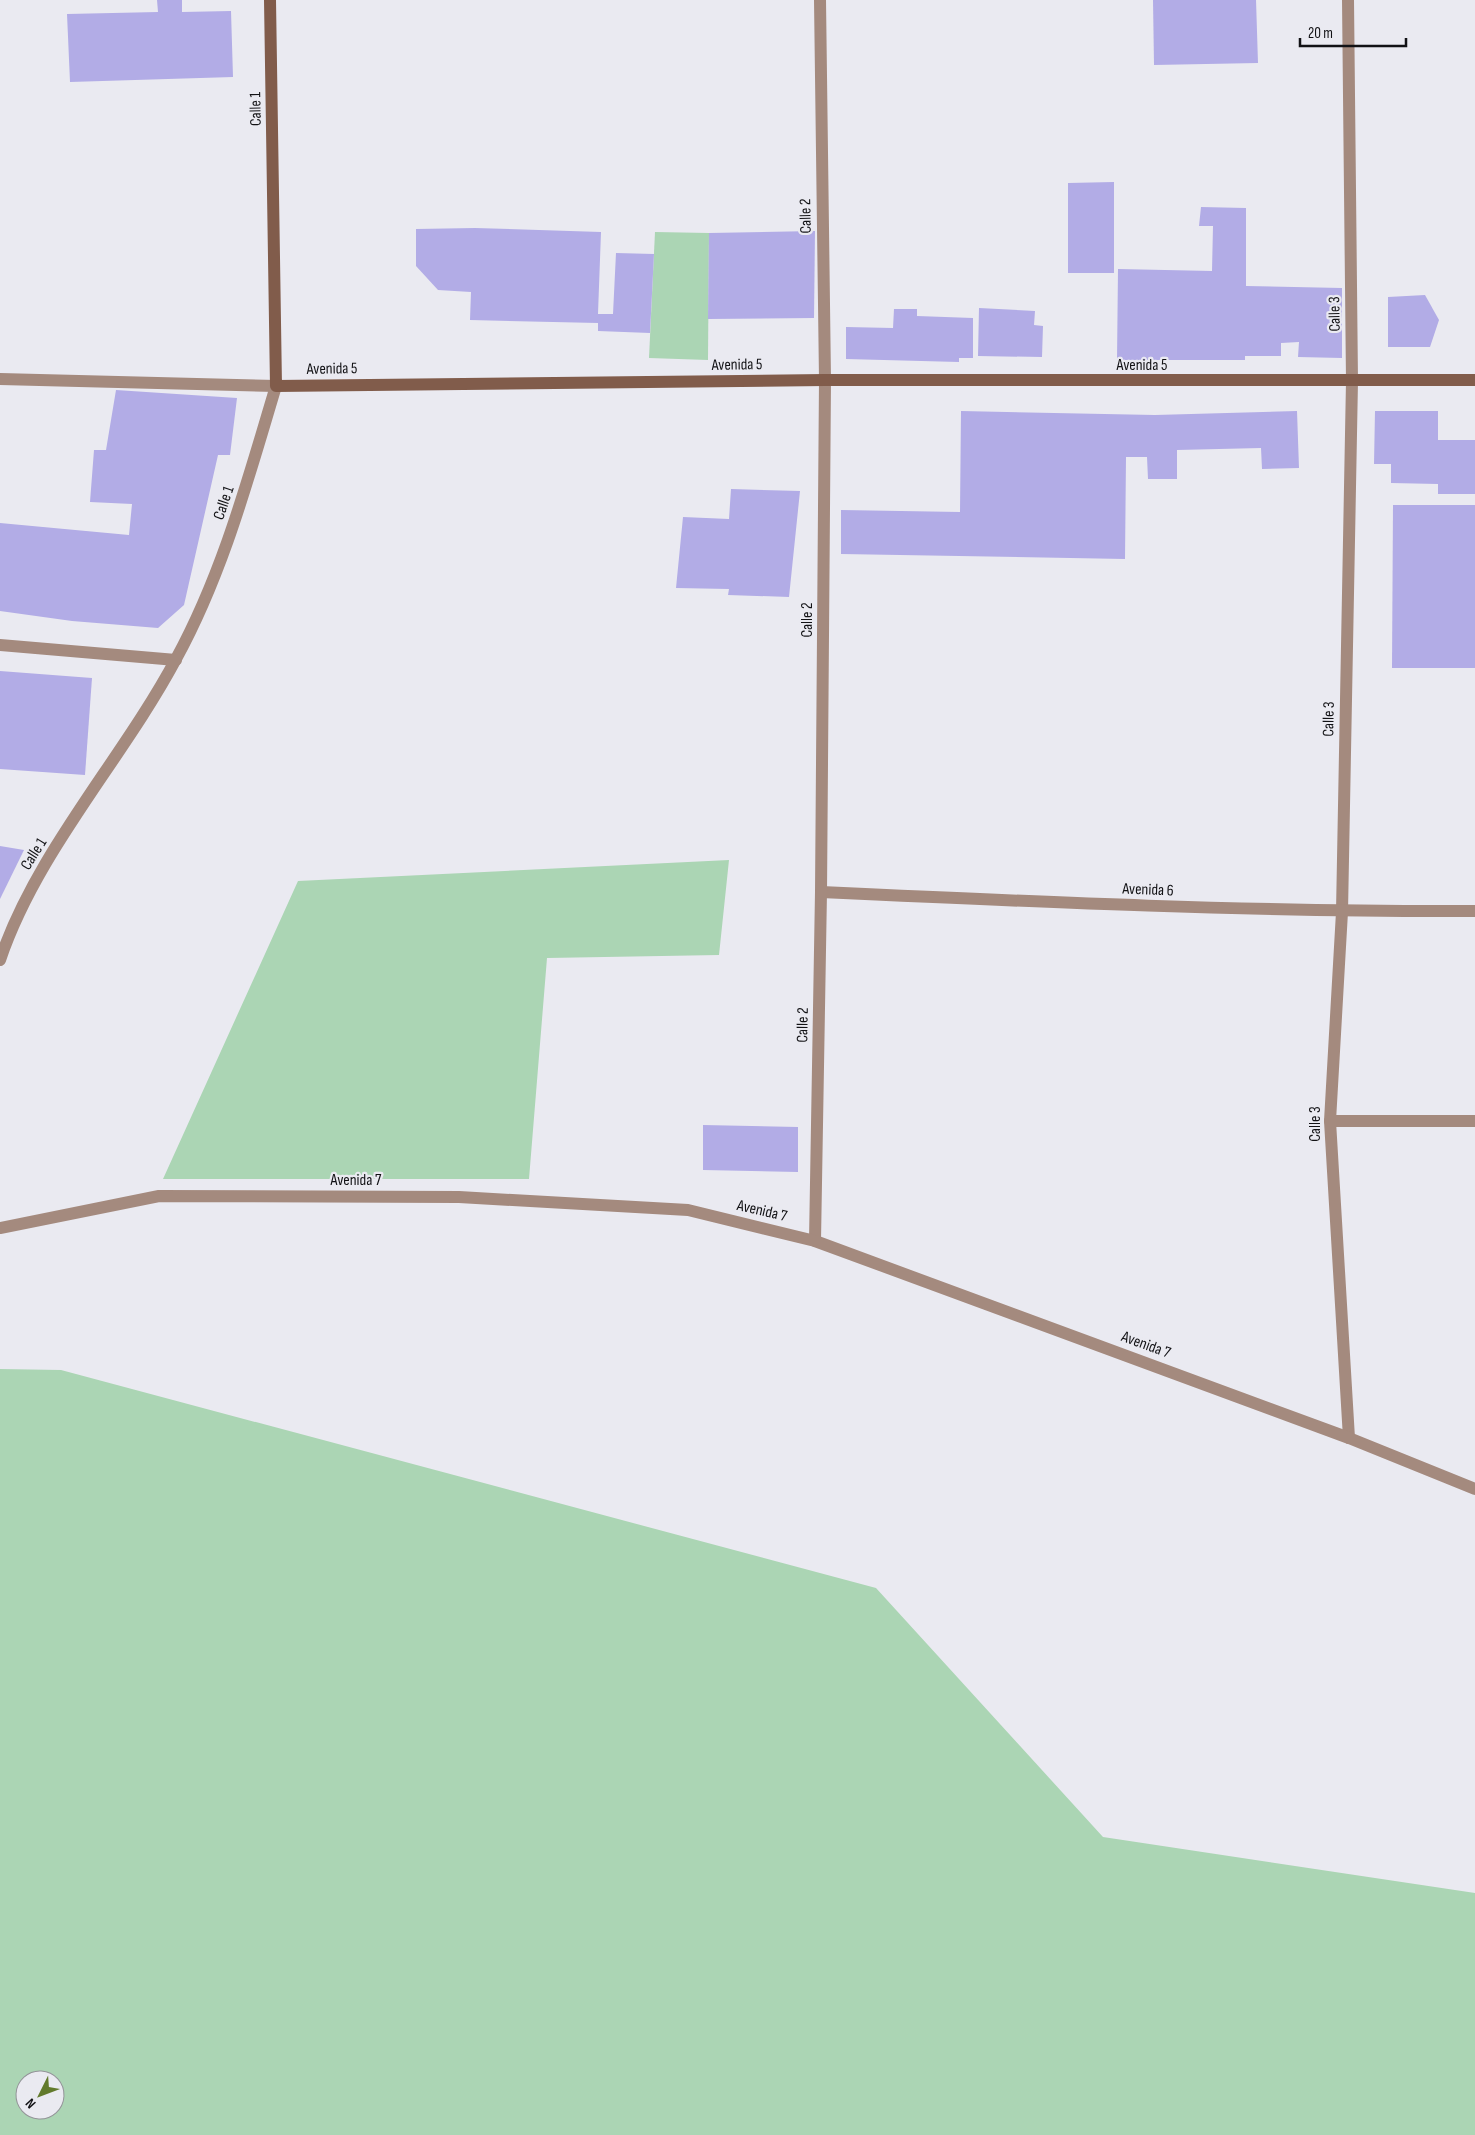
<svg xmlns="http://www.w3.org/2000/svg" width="1475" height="2135" viewBox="0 0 1475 2135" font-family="'Sofia Sans Condensed',sans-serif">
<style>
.green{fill:#abd5b4;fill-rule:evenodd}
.building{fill:#b2ace6}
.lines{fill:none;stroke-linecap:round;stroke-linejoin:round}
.minor{stroke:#a48a7e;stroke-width:12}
.tertiary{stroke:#a48a7e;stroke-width:12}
.secondary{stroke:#815c4b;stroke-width:12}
.labels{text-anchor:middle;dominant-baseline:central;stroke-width:4.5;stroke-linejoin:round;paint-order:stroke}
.street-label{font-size:16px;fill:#121215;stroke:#eaeaf1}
</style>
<rect width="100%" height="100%" fill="#eaeaf1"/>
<g class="green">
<path d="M655 232 709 233 708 360 649 358Z"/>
<path d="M729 860 719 955 547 958 529 1179H163L298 881Z"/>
<path d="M0 1369 61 1370 876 1588 1103 1837 1475 1893V2135H0ZM25 2080H55V2110H25Z"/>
</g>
<g class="building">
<path d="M157 0H182V12L231 11 233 77 70 82 67 14 158 12Z"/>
<path d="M1153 0H1256L1258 63 1154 65Z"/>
<path d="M1114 182V273H1068V183Z"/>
<path d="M1201 207 1246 208V286L1342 288V358L1298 357 1299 342 1281 343V356H1245V360H1117L1118 269 1212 271 1213 226H1199Z"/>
<path d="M475 228 601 232 598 314H613L616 253 654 254 650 333 598 331V323L470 320 471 292 438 290 416 266V229Z"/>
<path d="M815 231 814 318 708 319 709 233Z"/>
<path d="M1425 295 1439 320 1430 347H1388V297Z"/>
<path d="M979 308 1035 311 1034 325 1043 326 1042 357 978 356Z"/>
<path d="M894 309H917V316L973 318V358H959V362L846 359V327L893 328Z"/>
<path d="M116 390 237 398 230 455H218L184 605 158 628 72 621 0 611V523L129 535 132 504 90 502 94 450H106Z"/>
<path d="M961 411 1155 415 1297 411 1299 468 1262 469 1261 448 1177 450V479H1148L1147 457H1126L1125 559 841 554V510L960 512Z"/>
<path d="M1375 411H1438V440H1475V494H1438V484L1391 483V464H1374Z"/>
<path d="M731 489 800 491 789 597 728 595 729 589 676 588 683 517 729 519Z"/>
<path d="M1393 505H1475V668H1392Z"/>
<path d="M0 671 92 678 85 775 0 769Z"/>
<path d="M0 846 24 850 0 899Z"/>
<path d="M703 1125 798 1127V1172L703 1170Z"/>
</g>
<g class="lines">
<g class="minor">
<path d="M1348 0 1352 381 1342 912 1330 1121 1349 1438"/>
<path d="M0 379 276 386"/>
<path d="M0 645 176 660"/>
<path d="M821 892C1039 902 1257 912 1475 911"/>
<path d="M1330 1121H1475"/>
<path d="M815 1241 821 892 825 380 820 0"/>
</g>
<g class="tertiary">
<path d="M0 960C37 851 122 760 176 659 223 573 248 479 276 386"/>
<path d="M0 1228 159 1196 459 1197 688 1210 815 1241 1349 1438 1475 1489"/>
</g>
<path class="secondary" d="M270 0 276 386 825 380H1475"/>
</g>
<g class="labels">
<g class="street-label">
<text transform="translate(256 109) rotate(-91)">Calle 1</text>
<text transform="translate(806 216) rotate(-91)">Calle 2</text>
<text transform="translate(1335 314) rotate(-91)">Calle 3</text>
<text transform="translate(737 365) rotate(-1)">Avenida 5</text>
<text x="1142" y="365">Avenida 5</text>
<text transform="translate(332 369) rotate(-1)">Avenida 5</text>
<text transform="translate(224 503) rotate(-71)">Calle 1</text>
<text transform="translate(807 620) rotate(-90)">Calle 2</text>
<text transform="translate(1329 719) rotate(-89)">Calle 3</text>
<text transform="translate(34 854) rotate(-58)">Calle 1</text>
<text transform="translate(1148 890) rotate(2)">Avenida 6</text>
<text transform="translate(803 1025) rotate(-89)">Calle 2</text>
<text transform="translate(1315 1124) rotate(-90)">Calle 3</text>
<text x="356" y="1180">Avenida 7</text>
<text transform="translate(762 1211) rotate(13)">Avenida 7</text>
<text transform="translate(1146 1345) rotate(20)">Avenida 7</text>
</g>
</g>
<g transform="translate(40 2095) rotate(228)"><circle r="24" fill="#eaeaf1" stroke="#949499"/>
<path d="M0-4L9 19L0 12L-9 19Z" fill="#627a2c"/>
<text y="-8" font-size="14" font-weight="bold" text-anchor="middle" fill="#121215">N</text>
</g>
<path d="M1300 38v8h106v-8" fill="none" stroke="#121215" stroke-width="2.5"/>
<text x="1308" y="38" font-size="15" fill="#121215" stroke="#eaeaf1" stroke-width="4" paint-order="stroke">20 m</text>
</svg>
